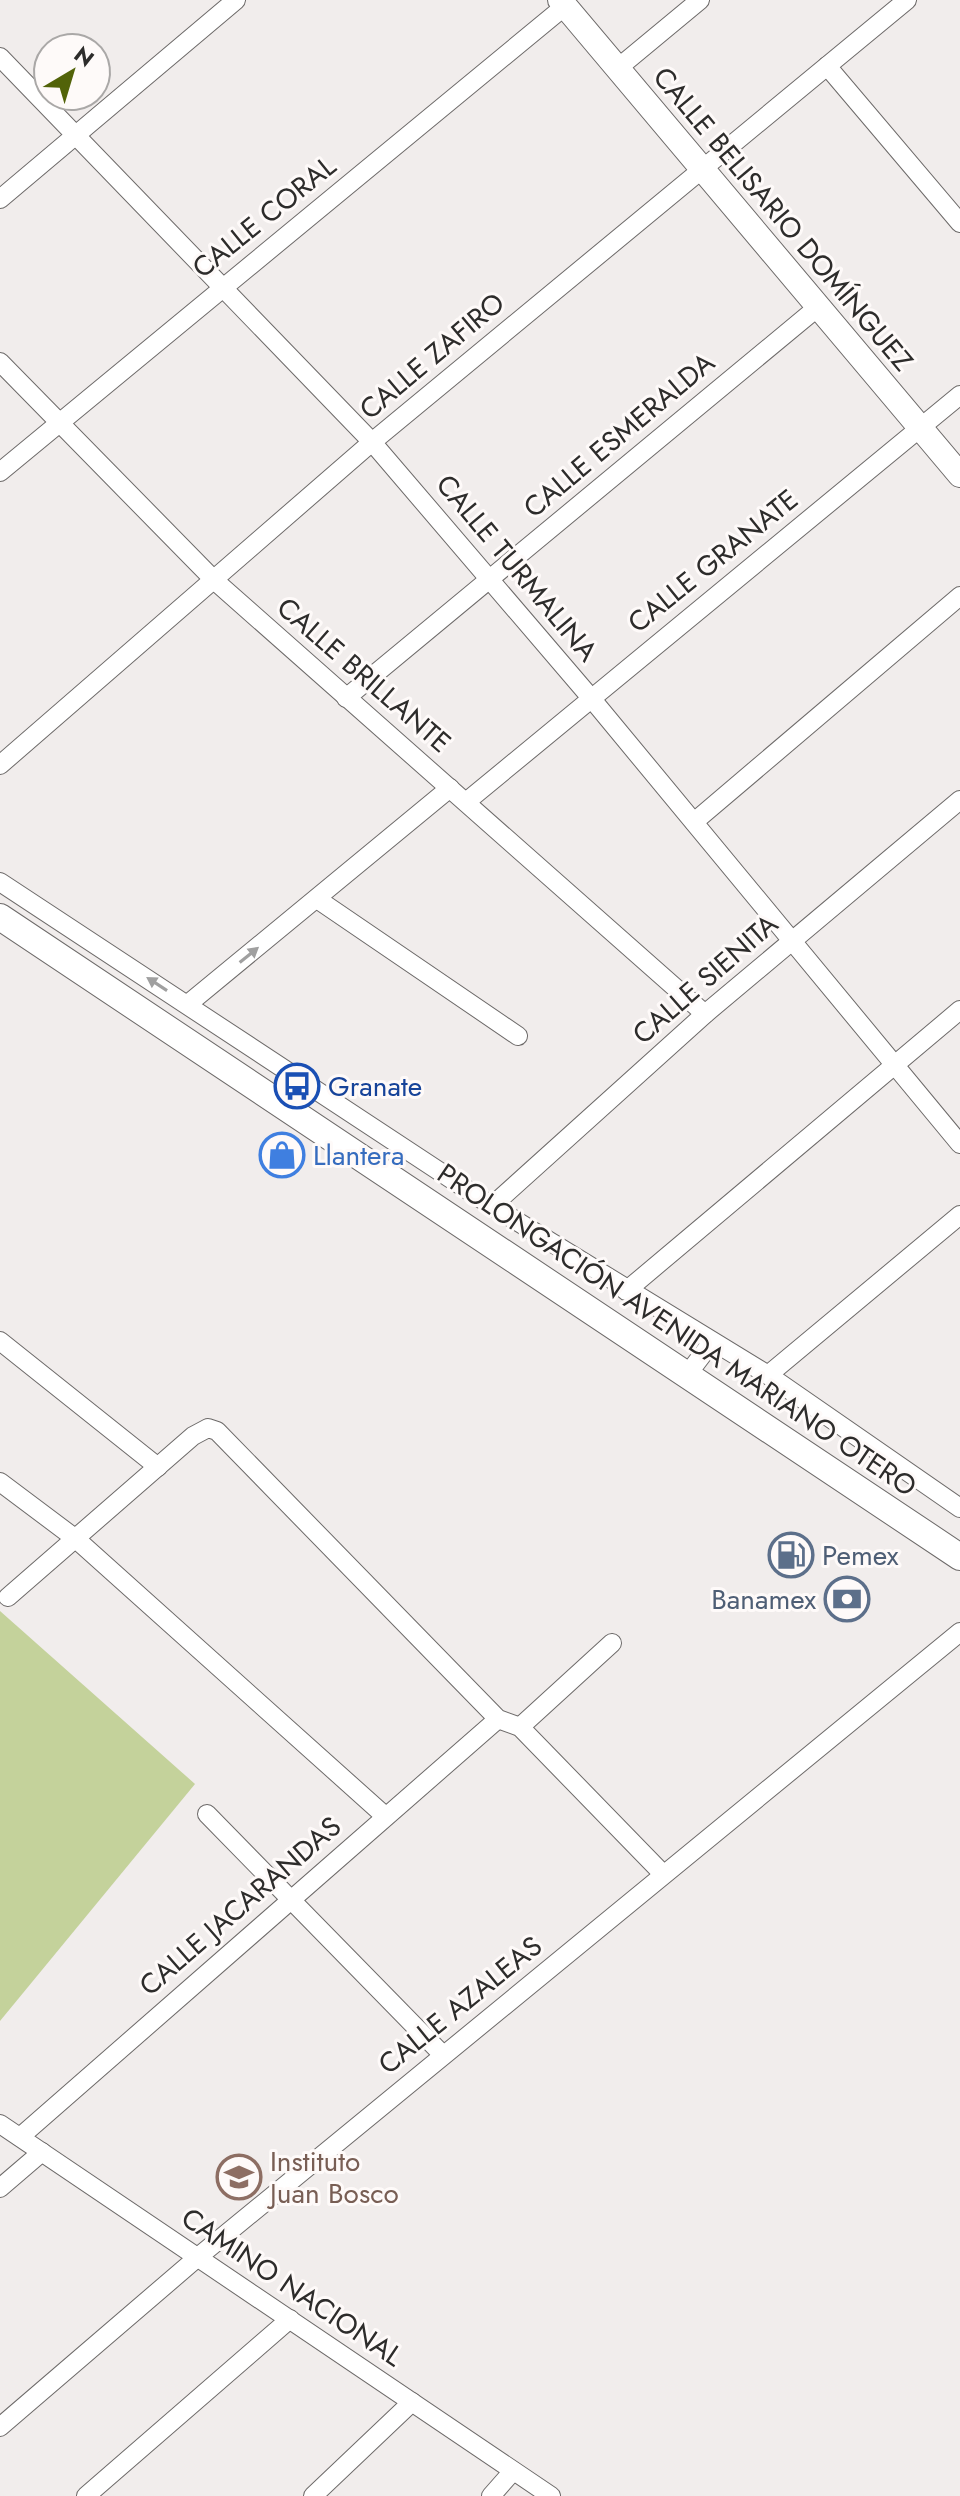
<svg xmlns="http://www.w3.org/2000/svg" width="960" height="2496" viewBox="0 0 960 2496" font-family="Jost,sans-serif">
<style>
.green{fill:#c4d29b}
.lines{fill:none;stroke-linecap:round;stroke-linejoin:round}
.minor-casing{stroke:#6d6a69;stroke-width:20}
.tertiary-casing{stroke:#6d6a69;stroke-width:26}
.secondary-casing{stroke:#6d6a69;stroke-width:28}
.minor{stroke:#fff;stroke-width:18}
.tertiary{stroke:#fff;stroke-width:24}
.secondary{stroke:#fff;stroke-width:26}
.oneway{fill:#a0a0a0}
.labels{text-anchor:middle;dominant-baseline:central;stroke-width:6;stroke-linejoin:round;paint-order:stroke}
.street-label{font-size:28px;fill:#2d2c2b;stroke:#fefaf9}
.transit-label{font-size:28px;fill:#164399;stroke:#fefaf9;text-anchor:start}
.shop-label{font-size:28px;fill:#366cbe;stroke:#fefaf9;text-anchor:start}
.service-label{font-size:28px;fill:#4e5e75;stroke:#fefaf9;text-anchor:start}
.education-label{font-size:28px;fill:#785e54;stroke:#fefaf9;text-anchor:start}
</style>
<rect width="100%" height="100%" fill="#f1edec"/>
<path class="green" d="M0 1611 195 1784 0 2021Z"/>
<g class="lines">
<g class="minor-casing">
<g id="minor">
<path d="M0 57 372 442 591 698 960 1144"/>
<path d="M827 66 960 223"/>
<path d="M618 68 700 0"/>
<path d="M0 199 236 0"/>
<path d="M0 362 214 580 705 1014"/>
<path d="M0 472 565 6"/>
<path d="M346 698 818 307"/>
<path d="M0 765 372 442 907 0"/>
<path d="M466 802 960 395"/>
<path d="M694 822 960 596"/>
<path d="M0 882 492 1206 768 1375 960 1508"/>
<path d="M317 899 518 1036"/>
<path d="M188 1004 450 788"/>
<path d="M492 1206 705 1014 960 800"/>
<path d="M626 1291 960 1010"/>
<path d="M0 1341 158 1467"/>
<path d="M687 1375 712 1342"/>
<path d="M768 1375 960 1215"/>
<path d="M0 1482 76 1539 385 1816"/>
<path d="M8 1597 193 1436 208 1428 217 1431 498 1719 520 1727 663 1874"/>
<path d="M520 1727 612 1643"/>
<path d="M207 1814 443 2055"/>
<path d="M0 2124 551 2496"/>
<path d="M20 2137 498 1719"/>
<path d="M0 2188 42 2152"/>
<path d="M0 2427 198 2257 960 1632"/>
<path d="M86 2496 290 2319"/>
<path d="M313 2496 412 2402"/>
<path d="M491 2496 513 2471"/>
</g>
</g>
<g class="tertiary-casing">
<path id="tertiary" d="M560 0 960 475"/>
</g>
<g class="secondary-casing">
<path id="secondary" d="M0 917 960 1557"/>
</g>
<use href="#minor" class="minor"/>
<use href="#tertiary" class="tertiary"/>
<use href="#secondary" class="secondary"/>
</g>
<defs><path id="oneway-solid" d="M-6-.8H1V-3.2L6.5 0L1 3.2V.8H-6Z" transform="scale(2)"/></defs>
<g class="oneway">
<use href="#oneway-solid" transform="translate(249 955) rotate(-39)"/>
<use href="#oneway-solid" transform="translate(157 984) rotate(-147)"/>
</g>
<defs>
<g id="bus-ring" transform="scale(2.3)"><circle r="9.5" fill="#fefaf9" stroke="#1a4fb4" stroke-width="1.5"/><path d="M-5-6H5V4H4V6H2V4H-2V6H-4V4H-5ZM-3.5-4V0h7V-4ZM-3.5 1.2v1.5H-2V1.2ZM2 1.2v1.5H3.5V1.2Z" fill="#1a4fb4"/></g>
<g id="shop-ring" transform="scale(2.3)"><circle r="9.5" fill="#fefaf9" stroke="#3f7fe0" stroke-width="1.5"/><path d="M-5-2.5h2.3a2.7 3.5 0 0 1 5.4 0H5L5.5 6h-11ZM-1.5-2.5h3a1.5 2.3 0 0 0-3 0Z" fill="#3f7fe0"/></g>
<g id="fuel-ring" transform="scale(2.3)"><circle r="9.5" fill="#fefaf9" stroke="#5c6f8a" stroke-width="1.5"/><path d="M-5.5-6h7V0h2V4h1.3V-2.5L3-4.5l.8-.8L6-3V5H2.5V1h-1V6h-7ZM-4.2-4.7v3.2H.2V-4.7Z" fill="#5c6f8a"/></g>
<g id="bank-ring" transform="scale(2.3)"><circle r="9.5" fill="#fefaf9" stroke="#5c6f8a" stroke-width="1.5"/><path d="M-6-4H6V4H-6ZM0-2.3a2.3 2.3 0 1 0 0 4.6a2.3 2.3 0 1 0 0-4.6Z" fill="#5c6f8a"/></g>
<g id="school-ring" transform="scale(2.3)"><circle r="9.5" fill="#fefaf9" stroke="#8d6e63" stroke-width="1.5"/><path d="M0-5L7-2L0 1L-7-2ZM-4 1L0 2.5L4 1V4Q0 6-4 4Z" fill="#8d6e63"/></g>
</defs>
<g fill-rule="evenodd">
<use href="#bus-ring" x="297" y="1086"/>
<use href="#shop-ring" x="282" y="1155"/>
<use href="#fuel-ring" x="791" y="1555"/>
<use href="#bank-ring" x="847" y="1599"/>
<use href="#school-ring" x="239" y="2177"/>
</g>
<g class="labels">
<g class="street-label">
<text transform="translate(264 217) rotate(-39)">CALLE CORAL</text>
<text transform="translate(783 219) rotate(50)">CALLE BELISARIO DOMÍNGUEZ</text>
<text transform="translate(432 356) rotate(-40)">CALLE ZAFIRO</text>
<text transform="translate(619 435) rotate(-40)">CALLE ESMERALDA</text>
<text transform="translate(713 561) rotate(-39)">CALLE GRANATE</text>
<text transform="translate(517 568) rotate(50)">CALLE TURMALINA</text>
<text transform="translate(364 675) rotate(41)">CALLE BRILLANTE</text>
<text transform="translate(705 979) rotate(-41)">CALLE SIENITA</text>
<text transform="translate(677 1330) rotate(34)">PROLONGACIÓN AVENIDA MARIANO OTERO</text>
<text transform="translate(240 1906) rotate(-41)">CALLE JACARANDAS</text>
<text transform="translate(460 2005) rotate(-39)">CALLE AZALEAS</text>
<text transform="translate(292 2287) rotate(34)">CAMINO NACIONAL</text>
</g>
<g class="transit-label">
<text x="328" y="1086">Granate</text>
</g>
<g class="shop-label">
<text x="313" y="1155">Llantera</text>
</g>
<g class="service-label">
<text x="822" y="1555">Pemex</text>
<text x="816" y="1599" text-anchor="end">Banamex</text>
</g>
<g class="education-label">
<text x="270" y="2161">Instituto<tspan x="270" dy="32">Juan Bosco</tspan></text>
</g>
</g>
<g transform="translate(72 72) rotate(38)"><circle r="38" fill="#fefaf9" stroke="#aaa8a7" stroke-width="2"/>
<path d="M0-6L14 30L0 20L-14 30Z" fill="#526309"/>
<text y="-12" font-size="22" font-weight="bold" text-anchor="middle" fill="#2d2c2b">N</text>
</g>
</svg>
